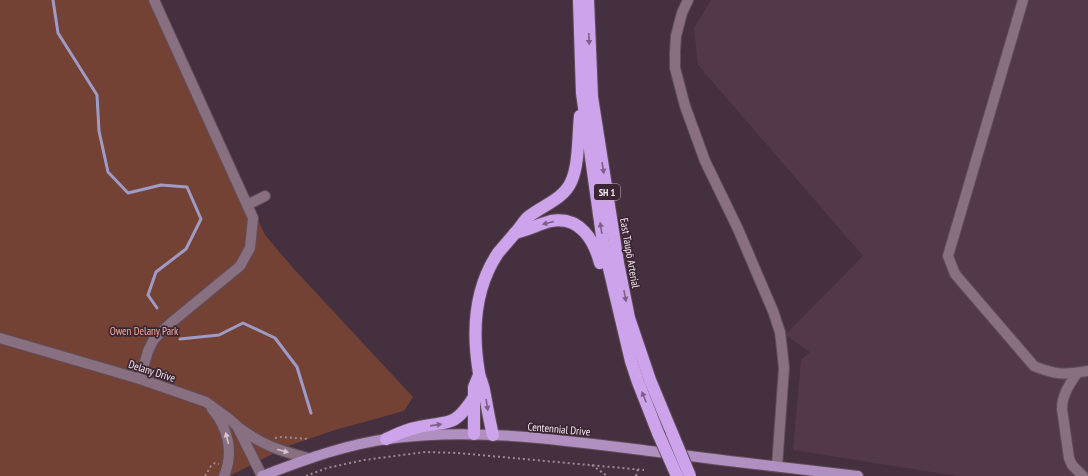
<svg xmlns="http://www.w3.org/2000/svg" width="1088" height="476" viewBox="0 0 1088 476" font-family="'PT Sans Narrow',sans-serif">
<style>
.built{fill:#53384a}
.green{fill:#744135}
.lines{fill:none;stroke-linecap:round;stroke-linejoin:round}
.stream{stroke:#9e9cc6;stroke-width:3}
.minor-casing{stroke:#604d5a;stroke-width:12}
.major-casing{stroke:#604d5a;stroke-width:12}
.highway-casing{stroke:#604d5a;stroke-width:14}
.path{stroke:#9d8b97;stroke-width:2;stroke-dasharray:2 3;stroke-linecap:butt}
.minor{stroke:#887080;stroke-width:10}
.major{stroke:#b18fc1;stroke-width:10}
.highway{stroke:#cda4ec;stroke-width:12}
.highway-bridge-casing{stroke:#604d5a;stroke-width:14;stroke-linecap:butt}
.highway-bridge{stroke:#cda4ec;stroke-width:12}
.oneway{fill:#7d5f87}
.oneway2{fill:#d5c4cf}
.labels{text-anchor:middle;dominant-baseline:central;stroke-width:3.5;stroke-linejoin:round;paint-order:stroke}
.shield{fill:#3b2634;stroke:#beaeb8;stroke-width:1}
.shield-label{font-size:10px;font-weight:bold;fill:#f6e8f1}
.street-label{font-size:11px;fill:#f6e8f1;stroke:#3b2634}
.park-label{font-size:11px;fill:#f7ad9a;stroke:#3b2634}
</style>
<rect width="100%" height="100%" fill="#45303f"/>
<path class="built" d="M711 0H1088V476H957L793 450 801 360 810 352 785 335 863 256 698 65 694 28Z"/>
<path class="green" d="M0 0H158L265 235 294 269 413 397 404 411 335 430 288 446 230 476H0Z"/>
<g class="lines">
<g class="stream">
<path d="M53 0 58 33 97 95 99 131 108 172 128 193 161 185 187 187 201 219 186 249 156 272 148 295 157 308"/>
<path d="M180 339 219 335 243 323 275 338 297 367 311 413"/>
</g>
<g class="minor-casing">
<g id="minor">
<path d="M688 0 682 13 676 36 675 52V68L685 106 705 161 738 229 773 311 780 332 782 349 784 368 777 466"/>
<path d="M1023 0 948 256 955 274 1034 366C1055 375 1066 375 1088 371"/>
<path d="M247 205 265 196"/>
<path d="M0 338 140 379 206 402 228 418 237 426 262 476"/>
<path d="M1077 373C1069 385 1062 395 1062 409L1069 458 1072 465 1083 476"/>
<path d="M140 379 148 351 154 339 172 322 240 266 250 248 253 218 154 0"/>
<path d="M212 409C228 427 234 453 224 476"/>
<path d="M238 427C262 445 280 451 308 458"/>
</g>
</g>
<g class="major-casing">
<path id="major" d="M262 476C302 461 343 445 387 439 473 427 564 440 650 451 719 460 788 468 858 476"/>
</g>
<g class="highway-casing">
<g id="highway">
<path d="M579 0 582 93 603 243 631 361 638 382 658 433"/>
<path d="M588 0 592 97 618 263 629 318 650 380 672 433"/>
<path d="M515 233C528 230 539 224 551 221 580 216 594 240 600 263"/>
<path d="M474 434V387L479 375"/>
<path d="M493 435C489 420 487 405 484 390 483 384 480 379 479 373 472 332 474 289 498 253 504 246 510 239 516 232 520 228 523 222 527 218 541 206 563 200 571 182 579 166 578 135 580 116"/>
<path d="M386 439C395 435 405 430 415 428 448 419 452 431 474 397"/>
</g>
</g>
<g class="path">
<path d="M275 438 280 437 310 439"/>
<path d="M592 465 607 476"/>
<path d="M205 476 211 466 215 463 219 464"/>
<path d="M306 476 327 468 364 460 425 452 458 453 644 470"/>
<path d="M636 476 638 469"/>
</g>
<use href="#minor" class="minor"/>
<use href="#major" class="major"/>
<use href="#highway" class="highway"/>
<g class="highway-bridge-casing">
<g id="highway-bridge">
<path d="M658 433 677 476"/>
<path d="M672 433 690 476"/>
</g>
</g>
<use href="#highway-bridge" class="highway-bridge"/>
</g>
<defs><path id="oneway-solid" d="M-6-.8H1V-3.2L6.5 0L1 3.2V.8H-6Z"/></defs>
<g class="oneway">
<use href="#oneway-solid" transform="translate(589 39) rotate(88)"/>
<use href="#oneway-solid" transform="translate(603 168) rotate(81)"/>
<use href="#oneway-solid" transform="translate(548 223) rotate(166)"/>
<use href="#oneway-solid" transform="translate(601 228) rotate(-99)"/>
<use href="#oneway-solid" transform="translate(625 296) rotate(79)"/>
<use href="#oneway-solid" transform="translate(644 397) rotate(-112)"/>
<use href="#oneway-solid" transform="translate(487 405) rotate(81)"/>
<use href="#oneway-solid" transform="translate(436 425) rotate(-8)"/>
</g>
<g class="oneway2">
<use href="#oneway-solid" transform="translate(227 438) rotate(-104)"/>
<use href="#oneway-solid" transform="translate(283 451) rotate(16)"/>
</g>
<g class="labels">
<rect class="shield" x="594" y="184" width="26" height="16" rx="3"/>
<g class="shield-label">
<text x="607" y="192">SH 1</text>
</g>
<g class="street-label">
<text transform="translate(630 253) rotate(80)">East Taupō Arterial</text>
<text transform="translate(152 371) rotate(18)">Delany Drive</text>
<text transform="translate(559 429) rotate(5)">Centennial Drive</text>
</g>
<g class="park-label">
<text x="144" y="331">Owen Delany Park</text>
</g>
</g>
</svg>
